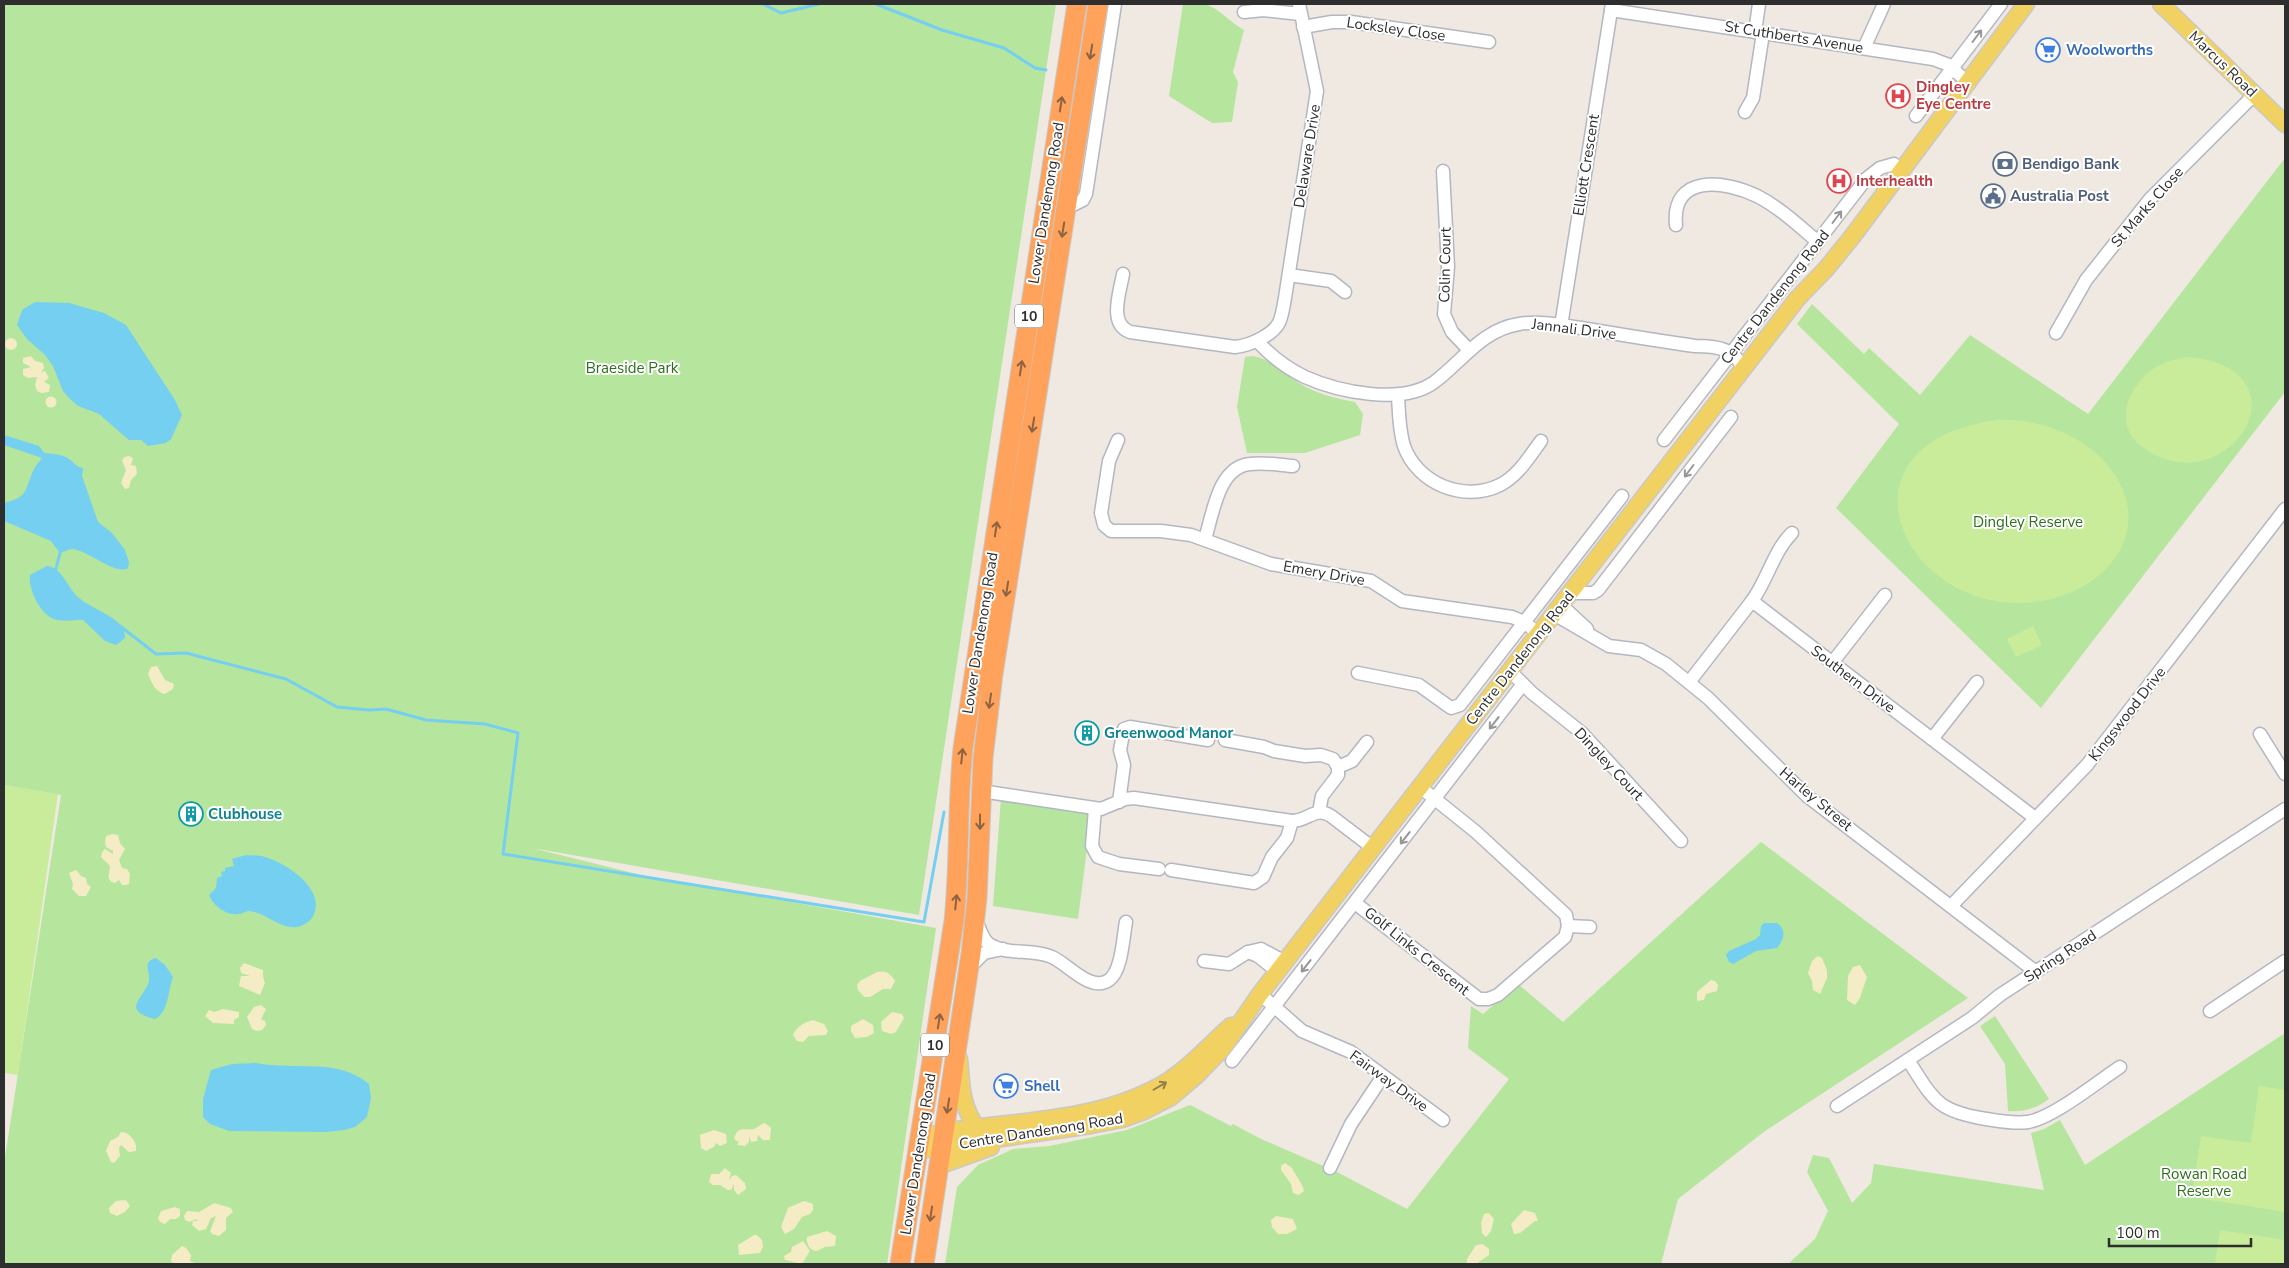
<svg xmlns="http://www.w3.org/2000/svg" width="2289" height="1268" viewBox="0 0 2289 1268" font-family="'Nunito Sans',sans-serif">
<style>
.green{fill:#b6e59e}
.sand{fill:#f3ecc5}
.pitch{fill:#c9ec9a}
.water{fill:#75cff0}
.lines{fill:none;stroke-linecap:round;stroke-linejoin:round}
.stream{stroke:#75cff0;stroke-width:3}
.minor-casing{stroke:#b4b7c1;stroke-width:15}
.major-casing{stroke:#c9c9c9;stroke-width:19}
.highway-casing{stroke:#c9c9c9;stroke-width:21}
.minor{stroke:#fff;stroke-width:12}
.major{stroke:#f2d163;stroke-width:16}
.highway{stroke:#ffa35c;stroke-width:19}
.oneway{stroke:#969696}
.oneway2{stroke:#8c6343}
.oneway3{stroke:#908048}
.labels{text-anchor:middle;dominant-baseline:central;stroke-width:4;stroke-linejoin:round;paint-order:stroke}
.shield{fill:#fff;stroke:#6d6d6d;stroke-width:1}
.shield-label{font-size:14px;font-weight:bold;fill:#2e2e2e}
.street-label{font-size:15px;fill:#2e2e2e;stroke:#fff}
.shop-label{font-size:15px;font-weight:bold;fill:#366cbe;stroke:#fff;text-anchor:start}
.health-label{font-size:15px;font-weight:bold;fill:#be3a42;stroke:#fff;text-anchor:start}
.service-label{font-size:15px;font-weight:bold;fill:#4e5e75;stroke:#fff;text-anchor:start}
.park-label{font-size:15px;fill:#2c6e1b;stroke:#fff}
.culture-label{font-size:15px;font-weight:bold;fill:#0d838f;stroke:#fff;text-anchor:start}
</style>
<rect width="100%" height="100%" fill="#efe9e1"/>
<g class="green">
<path d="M4 4H1056L919 915 532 848 641 875 936 928 887 1264H4V1164L61 795 4 785Z"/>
<path d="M1183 4C1189 4 1198 2 1204 4 1220 8 1230 23 1244 30L1233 72 1238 82 1232 122 1212 123 1169 96Z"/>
<path d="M2285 158V392L2041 708 1836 508 1899 424 1797 324 1812 304 1864 354 1869 348 1920 395 1970 335 2088 414Z"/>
<path d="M1252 356C1271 358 1283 374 1299 383 1316 394 1335 398 1355 402L1363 414 1360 435 1305 453H1247L1237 407 1245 357Z"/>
<path d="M1001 798 1089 814 1088 841 1078 919 993 906Z"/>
<path d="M1761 842 1968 998 1765 1131 1678 1199 1661 1264H945L957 1187 978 1165 1013 1149 1049 1146 1127 1130 1190 1105 1231 1126 1233 1124 1259 1138 1337 1172 1407 1209 1509 1079 1468 1048 1471 1006 1483 1014 1518 984 1563 1022Z"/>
<path d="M1995 1016 2049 1099C2035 1109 2025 1112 2008 1111L2005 1064 1980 1026Z"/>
<path d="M2285 1033V1264H1788L1815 1239 1828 1211 1807 1172 1813 1155 1829 1158 1852 1203 1871 1183 1874 1164 2044 1190 2031 1133 2044 1129 2060 1120 2085 1165Z"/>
</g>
<g class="sand">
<circle cx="11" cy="344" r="6"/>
<path d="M31 356 35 361 43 363 44 368 41 372 45 371 49 378 44 382 50 385 49 392 41 393 37 391 35 385 37 377 28 378 23 375V369L31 367 23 363V358Z"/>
<circle cx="51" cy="402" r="5.5"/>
<path d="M129 456 133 458 131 465 136 466 137 474 131 480 129 488 125 489 121 483 126 470 122 461 124 457Z"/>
<path d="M157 666 165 680 174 684 173 689 165 694C156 693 151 682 148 674L151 667Z"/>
<path d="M112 834 118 835 120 843 125 849 119 860 122 868 127 869 130 874 129 884 126 885H122L119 880 115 883C105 881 110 872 110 866L101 857 102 852 105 849 113 854V851L106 847 105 841 106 836Z"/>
<path d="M76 870 81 876 86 878 87 884 91 887 86 896H79L72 889 73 884 69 873Z"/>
<path d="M1818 956 1822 958 1827 970V978L1820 994 1813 990 1812 981 1808 973 1812 961Z"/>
<path d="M244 963 263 970V977L265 983 260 995 239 986 241 976H250L241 973 240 968Z"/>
<path d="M1860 965 1867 977 1860 998 1855 1005 1847 1000 1848 976 1853 967Z"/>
<path d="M877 972C886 970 890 973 895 981L891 989H883L870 997H864L858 990 857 985 860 981Z"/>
<path d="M1711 980 1715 981 1718 985 1717 991 1706 994 1704 1000 1697 1001V992Z"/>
<path d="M261 1005 266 1009 261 1019 265 1021 266 1025 262 1030 256 1031 252 1029 247 1017 254 1007Z"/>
<path d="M223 1009 239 1012V1017L234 1020V1024L213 1023 205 1016 209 1010 214 1012Z"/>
<path d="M892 1012 902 1014 904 1018 896 1032 891 1034 882 1031 881 1022Z"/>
<path d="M863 1019 873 1025 874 1033 867 1037 855 1038 851 1031V1026Z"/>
<path d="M813 1020 824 1024 828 1031 826 1035 809 1036 803 1042 797 1041 793 1035C796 1027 805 1022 813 1020Z"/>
<path d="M765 1123 771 1128 770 1140H763L758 1135 757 1141 751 1142 749 1136V1142L745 1146 737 1145 739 1141H736L734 1138C739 1125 744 1131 754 1129 757 1128 761 1124 765 1123Z"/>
<path d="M714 1130 726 1134 727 1143 720 1146 716 1143 714 1147 706 1151 701 1148 700 1135Z"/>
<path d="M121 1132C130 1132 138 1143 136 1151L129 1152 121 1145 119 1148 120 1156 114 1163 111 1162 106 1151 110 1141 118 1137Z"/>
<path d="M1285 1163 1291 1167C1295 1173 1303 1185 1304 1191L1299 1195 1293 1193 1291 1184 1281 1170V1166Z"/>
<path d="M725 1168 731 1173 729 1180 732 1176 736 1175 745 1183 746 1189 738 1195 734 1190V1184L731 1190H728L720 1185H713L709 1182 711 1174H719Z"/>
<path d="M126 1200 130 1206 125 1212 117 1216 110 1213 109 1208 116 1201Z"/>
<path d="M804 1201 813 1204V1210L810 1214 802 1217 794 1229 785 1234 781 1227 788 1208Z"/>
<path d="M214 1203 231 1208 233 1212 226 1218V1230L219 1236 212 1234 210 1231 216 1216 211 1218 206 1229 199 1231 192 1225 193 1221H197V1219L189 1222 185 1220 184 1216 187 1211 199 1212Z"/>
<path d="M175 1207 180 1209V1216L176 1219H170L165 1224 160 1222 158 1218 161 1211Z"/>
<path d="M1524 1210 1535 1213 1538 1221H1535L1520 1233 1514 1234 1511 1224Z"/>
<path d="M1489 1213 1494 1219 1491 1231 1486 1237 1482 1233 1481 1223 1484 1214Z"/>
<path d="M1276 1216 1293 1219 1297 1229 1287 1234H1278L1272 1227 1271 1220Z"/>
<path d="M827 1231 836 1236 835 1246 825 1247 817 1251C810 1251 806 1244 807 1237Z"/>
<path d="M754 1235H757L762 1240 763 1247 760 1253 739 1255 738 1245Z"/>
<path d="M803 1241 810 1251 802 1264 785 1260 784 1256 791 1252 792 1247Z"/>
<path d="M1483 1244 1489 1249V1255L1476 1264H1467V1259L1476 1245Z"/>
<path d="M182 1246 186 1248 191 1255 190 1261 197 1264H174L171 1261 172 1255Z"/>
</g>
<g class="pitch">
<path d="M2188 357C2204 358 2218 362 2232 370 2289 410 2210 500 2141 446 2112 424 2129 384 2156 367 2166 361 2177 359 2188 357Z"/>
<path d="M1997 420C2040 418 2088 436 2113 472 2154 531 2107 588 2047 600 1907 628 1820 444 1997 420Z"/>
<path d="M2033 626 2042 645 2016 657 2007 639Z"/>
<path d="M4 785 58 794 18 1075 4 1073Z"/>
<path d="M2259 1086 2285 1090V1212L2192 1197 2201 1136 2251 1143Z"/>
<path d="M2220 1230 2285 1240V1264H2215Z"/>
</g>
<g class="water">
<path d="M35 302 69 303 104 313 126 325 175 400 182 415 171 439 166 443 148 446 141 440H129L99 414 78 406 70 399 63 391 53 366 45 355 27 339 17 325 22 310Z"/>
<path d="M4 435 39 446 44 453C53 454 62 454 69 459 75 463 76 467 83 468L82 476 98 522 112 533 125 550 129 562 128 568C116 576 88 550 72 549 68 549 64 552 60 553L51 541 4 521V503C25 497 24 495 31 476 33 469 38 463 42 458L4 445Z"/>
<path d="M47 566C63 568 67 588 79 598 89 607 115 616 122 627 124 629 125 635 125 638L116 645 105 641 83 620C74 620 62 622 54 619 40 614 28 589 30 575Z"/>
<path d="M246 855C252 856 260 855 265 857 286 863 322 887 315 911 313 920 305 926 296 927 281 930 265 912 249 911 246 911 242 914 238 914 226 916 213 905 209 895L216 888 217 878 222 876 221 872 225 871V868L234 866 232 859Z"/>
<path d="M1764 923H1777C1787 930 1784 939 1777 948L1756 951 1733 964 1729 962 1726 955 1729 951 1756 939 1760 935 1761 926Z"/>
<path d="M156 958 165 965 173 977C168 990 169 1012 155 1019 119 1010 145 998 149 981 151 972 141 962 156 958Z"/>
<path d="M256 1063C294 1071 337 1057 369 1084L371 1098 367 1117 355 1127 344 1130 327 1132 229 1131 210 1124 203 1117V1099L211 1070 232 1064Z"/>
</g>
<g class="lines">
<g class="stream">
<path d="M763 4 781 13 819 4"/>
<path d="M876 4 942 30 1004 48 1035 68 1046 70"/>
<path d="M56 569 61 549"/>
<path d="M120 626 156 654 186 653 286 679 337 707 369 710 386 709 426 720 485 724 518 733 503 854 924 922 944 812"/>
</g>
<g class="minor-casing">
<g id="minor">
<path d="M1611 10 1933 59 1949 65 1969 84"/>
<path d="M1244 12 1263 10 1300 14"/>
<path d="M1303 27 1332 22H1351L1489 42"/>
<path d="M1755 32 1759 4"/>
<path d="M1864 48 1884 4"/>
<path d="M1745 112 1753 98 1763 33"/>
<path d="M1916 116 2001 4"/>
<path d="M1443 171 1448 267 1444 314 1452 332 1469 350"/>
<path d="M1067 208 1083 200 1086 194 1115 4"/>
<path d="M1676 225C1671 174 1724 180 1757 196 1779 207 1799 226 1818 242"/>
<path d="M1123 274C1120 292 1108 324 1130 332L1235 347C1245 346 1253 343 1262 338 1282 327 1281 319 1285 298L1317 91 1299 4"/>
<path d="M1289 275 1331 281 1345 292"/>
<path d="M1561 326 1612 4"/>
<path d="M2056 333 2086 280 2150 199 2255 94"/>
<path d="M1257 341C1270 355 1288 369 1305 377 1339 392 1401 405 1433 383 1462 362 1481 330 1519 324 1541 320 1565 326 1587 329 1623 335 1659 341 1695 346 1716 346 1736 348 1743 370"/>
<path d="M1398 396C1399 412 1399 430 1404 446 1417 483 1463 503 1500 485 1518 476 1529 457 1541 441"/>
<path d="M1118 440 1109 461 1101 513 1104 525 1111 531H1161L1191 535 1271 564 1371 581 1402 601 1512 617 1524 622 1539 634"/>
<path d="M1664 440 1866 179 1880 168 1894 164"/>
<path d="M1205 539C1213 514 1218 467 1250 464 1264 462 1280 465 1293 466"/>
<path d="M1570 593H1593L1598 590 1731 417"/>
<path d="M1752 601C1768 579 1773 552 1792 533"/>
<path d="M1561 605 1587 629"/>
<path d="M1554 614 1609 646 1641 650 1666 664 1708 698 1807 796 2036 972"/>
<path d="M1832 663 1885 595"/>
<path d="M1510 671 1532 693 1582 733 1681 841"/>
<path d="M1358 673 1419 685 1451 708 1460 705 1622 496"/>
<path d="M1690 681 1752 601 2035 818"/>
<path d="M2260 734 2285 774"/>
<path d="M1932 739 1977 682"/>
<path d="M1225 740 1264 747 1274 751 1305 756 1321 755 1333 759 1338 767V775L1322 796 1319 812"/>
<path d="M1338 767 1352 761 1367 742"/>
<path d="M981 791 1101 809 1125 799 1134 798 1292 821C1308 821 1315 806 1331 816L1373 848"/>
<path d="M1119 802 1124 765 1120 750 1124 729 1130 727 1208 740"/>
<path d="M1095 809 1092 846 1098 857 1119 864 1159 869"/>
<path d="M1171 870 1254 883 1263 877 1272 857 1287 838 1292 821"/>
<path d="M1355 903 1479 999H1488L1498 995 1565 937 1568 926 1566 915 1476 832 1420 787"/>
<path d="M1952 905 2087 765 2285 509"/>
<path d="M976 920C979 927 982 939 989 944 1007 956 1032 948 1052 957 1068 964 1091 993 1109 980 1122 971 1123 937 1126 922"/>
<path d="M1568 926 1590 927"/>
<path d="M1248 952 1258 956 1278 972"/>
<path d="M1204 961 1229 964 1248 952 1261 949 1285 962"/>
<path d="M970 967 984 953 1003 949"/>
<path d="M1260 994 1302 1031 1351 1052 1443 1120"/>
<path d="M2210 1011 2285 961"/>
<path d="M1908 1060C1934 1100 1936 1111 1986 1119 1999 1121 2014 1124 2028 1122 2053 1118 2097 1082 2120 1067"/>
<path d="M1232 1061 1523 684"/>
<path d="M1837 1106 1972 1018 2000 995 2285 809"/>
<path d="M1330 1168 1351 1124 1383 1076"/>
</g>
</g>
<g class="major-casing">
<g id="major">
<path d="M2161 4 2285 124"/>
<path d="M959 1059C962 1087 960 1102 976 1127"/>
<path d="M921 1139 944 1132C1019 1120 1102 1122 1168 1081 1192 1066 1210 1044 1231 1026"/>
<path d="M919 1150 1091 1125 1122 1119 1144 1111 1171 1097 1197 1075 1223 1048 1260 994 1797 299 1826 269 1852 237 2026 4"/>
<path d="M938 1166 991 1147"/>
</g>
</g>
<g class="highway-casing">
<g id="highway">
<path d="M900 1264 954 921C960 863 957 806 963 748L1077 4"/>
<path d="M924 1264 971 953 977 898 983 758 993 674 1098 4"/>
</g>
</g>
<use href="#minor" class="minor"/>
<use href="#major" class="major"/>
<use href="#highway" class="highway"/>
</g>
<defs><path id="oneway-shaft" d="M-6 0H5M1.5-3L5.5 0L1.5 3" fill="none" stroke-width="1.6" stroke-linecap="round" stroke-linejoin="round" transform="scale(1.25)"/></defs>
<g class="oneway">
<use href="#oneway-shaft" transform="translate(1977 36) rotate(-53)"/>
<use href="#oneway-shaft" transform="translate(1837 217) rotate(-53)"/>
<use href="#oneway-shaft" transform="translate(1689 471) rotate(127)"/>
<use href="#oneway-shaft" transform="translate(1494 723) rotate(128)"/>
<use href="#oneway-shaft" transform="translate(1405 838) rotate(128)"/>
<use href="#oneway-shaft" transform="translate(1306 966) rotate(128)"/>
</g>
<g class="oneway2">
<use href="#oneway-shaft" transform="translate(1091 52) rotate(99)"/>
<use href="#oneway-shaft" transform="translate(1061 104) rotate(-81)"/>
<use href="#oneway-shaft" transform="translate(1063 230) rotate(99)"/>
<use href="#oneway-shaft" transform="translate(1021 368) rotate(-81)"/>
<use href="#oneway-shaft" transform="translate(1033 425) rotate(99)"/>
<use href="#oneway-shaft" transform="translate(996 529) rotate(-81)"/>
<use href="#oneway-shaft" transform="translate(1007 589) rotate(99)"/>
<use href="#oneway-shaft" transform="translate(990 701) rotate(98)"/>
<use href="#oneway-shaft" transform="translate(962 756) rotate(-84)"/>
<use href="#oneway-shaft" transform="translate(980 822) rotate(90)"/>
<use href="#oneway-shaft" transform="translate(956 902) rotate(-84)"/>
<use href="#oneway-shaft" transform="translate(939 1021) rotate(-81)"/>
<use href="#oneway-shaft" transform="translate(948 1106) rotate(99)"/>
<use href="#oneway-shaft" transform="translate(931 1214) rotate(98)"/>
</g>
<use class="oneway3" href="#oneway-shaft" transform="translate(1160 1086) rotate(-30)"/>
<defs>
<g id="supermarket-ring" transform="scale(1.25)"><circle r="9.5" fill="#fff" stroke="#3f7fe0" stroke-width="1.5"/><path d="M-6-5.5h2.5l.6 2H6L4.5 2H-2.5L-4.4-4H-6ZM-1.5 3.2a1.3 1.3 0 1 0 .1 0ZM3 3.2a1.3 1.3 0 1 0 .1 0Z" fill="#3f7fe0"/></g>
<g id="hospital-ring" transform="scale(1.25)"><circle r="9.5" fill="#fff" stroke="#e0444e" stroke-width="1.5"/><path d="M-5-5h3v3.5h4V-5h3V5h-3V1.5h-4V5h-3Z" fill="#e0444e"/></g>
<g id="bank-ring" transform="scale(1.25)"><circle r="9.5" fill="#fff" stroke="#5c6f8a" stroke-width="1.5"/><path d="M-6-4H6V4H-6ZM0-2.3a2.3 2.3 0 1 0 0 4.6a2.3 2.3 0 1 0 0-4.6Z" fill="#5c6f8a"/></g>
<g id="civic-ring" transform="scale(1.25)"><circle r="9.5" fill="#fff" stroke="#5c6f8a" stroke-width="1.5"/><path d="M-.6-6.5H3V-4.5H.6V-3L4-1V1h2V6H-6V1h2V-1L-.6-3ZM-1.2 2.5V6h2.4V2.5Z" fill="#5c6f8a"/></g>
<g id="building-ring" transform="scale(1.25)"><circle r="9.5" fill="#fff" stroke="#0f9aa8" stroke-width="1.5"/><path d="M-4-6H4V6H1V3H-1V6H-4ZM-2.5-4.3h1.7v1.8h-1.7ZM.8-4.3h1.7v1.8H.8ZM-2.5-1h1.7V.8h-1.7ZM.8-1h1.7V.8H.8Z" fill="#0f9aa8"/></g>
</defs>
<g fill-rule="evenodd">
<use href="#supermarket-ring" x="2048" y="50"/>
<use href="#hospital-ring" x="1898" y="96"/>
<use href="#bank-ring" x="2005" y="164"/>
<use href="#hospital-ring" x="1839" y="181"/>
<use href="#civic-ring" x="1993" y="196"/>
<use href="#building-ring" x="1087" y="733"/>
<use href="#building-ring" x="191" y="814"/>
<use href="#supermarket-ring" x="1006" y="1086"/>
</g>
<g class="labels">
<g class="shield">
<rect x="1015" y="304.5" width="28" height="23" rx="4"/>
<rect x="921" y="1033.5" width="28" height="23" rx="4"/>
</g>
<g class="shield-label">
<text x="1029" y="316">10</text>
<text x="935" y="1045">10</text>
</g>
<g class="street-label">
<text transform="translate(1396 29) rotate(8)">Locksley Close</text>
<text transform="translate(1794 37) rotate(9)">St Cuthberts Avenue</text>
<text transform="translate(2223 64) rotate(44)">Marcus Road</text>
<text transform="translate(1307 156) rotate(-81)">Delaware Drive</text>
<text transform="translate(1586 165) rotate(-81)">Elliott Crescent</text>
<text transform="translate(1046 203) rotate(-81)">Lower Dandenong Road</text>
<text transform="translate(2147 207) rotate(-49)">St Marks Close</text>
<text transform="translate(1445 265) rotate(-89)">Colin Court</text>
<text transform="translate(1775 297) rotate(-52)">Centre Dandenong Road</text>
<text transform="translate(1574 329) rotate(7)">Jannali Drive</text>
<text transform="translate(1324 573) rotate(10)">Emery Drive</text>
<text transform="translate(980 633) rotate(-81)">Lower Dandenong Road</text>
<text transform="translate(1520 658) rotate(-52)">Centre Dandenong Road</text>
<text transform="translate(1853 679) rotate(37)">Southern Drive</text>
<text transform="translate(2127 714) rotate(-52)">Kingswood Drive</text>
<text transform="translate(1609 764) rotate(47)">Dingley Court</text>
<text transform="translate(1816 799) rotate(40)">Harley Street</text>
<text transform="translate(1417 951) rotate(39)">Golf Links Crescent</text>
<text transform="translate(2060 956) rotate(-33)">Spring Road</text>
<text transform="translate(1389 1081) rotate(36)">Fairway Drive</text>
<text transform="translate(1041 1131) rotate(-9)">Centre Dandenong Road</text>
<text transform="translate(918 1154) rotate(-81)">Lower Dandenong Road</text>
</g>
<g class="shop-label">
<text x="2066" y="50">Woolworths</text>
<text x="1024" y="1086">Shell</text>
</g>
<g class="health-label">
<text x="1916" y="87">Dingley<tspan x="1916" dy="17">Eye Centre</tspan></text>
<text x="1856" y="181">Interhealth</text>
</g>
<g class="service-label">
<text x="2022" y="164">Bendigo Bank</text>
<text x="2010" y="196">Australia Post</text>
</g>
<g class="park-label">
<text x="632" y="368">Braeside Park</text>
<text x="2028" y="522">Dingley Reserve</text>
<text x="2204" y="1174">Rowan Road<tspan x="2204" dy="17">Reserve</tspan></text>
</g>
<g class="culture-label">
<text x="1104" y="733">Greenwood Manor</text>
<text x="208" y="814">Clubhouse</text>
</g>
</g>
<rect width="2289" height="1268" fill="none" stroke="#2e2e2e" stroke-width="10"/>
<path d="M2109 1238v8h142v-8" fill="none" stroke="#2e2e2e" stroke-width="2.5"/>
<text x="2116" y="1238" font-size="15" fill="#2e2e2e" stroke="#ffffff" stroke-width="4" paint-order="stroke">100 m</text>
</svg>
